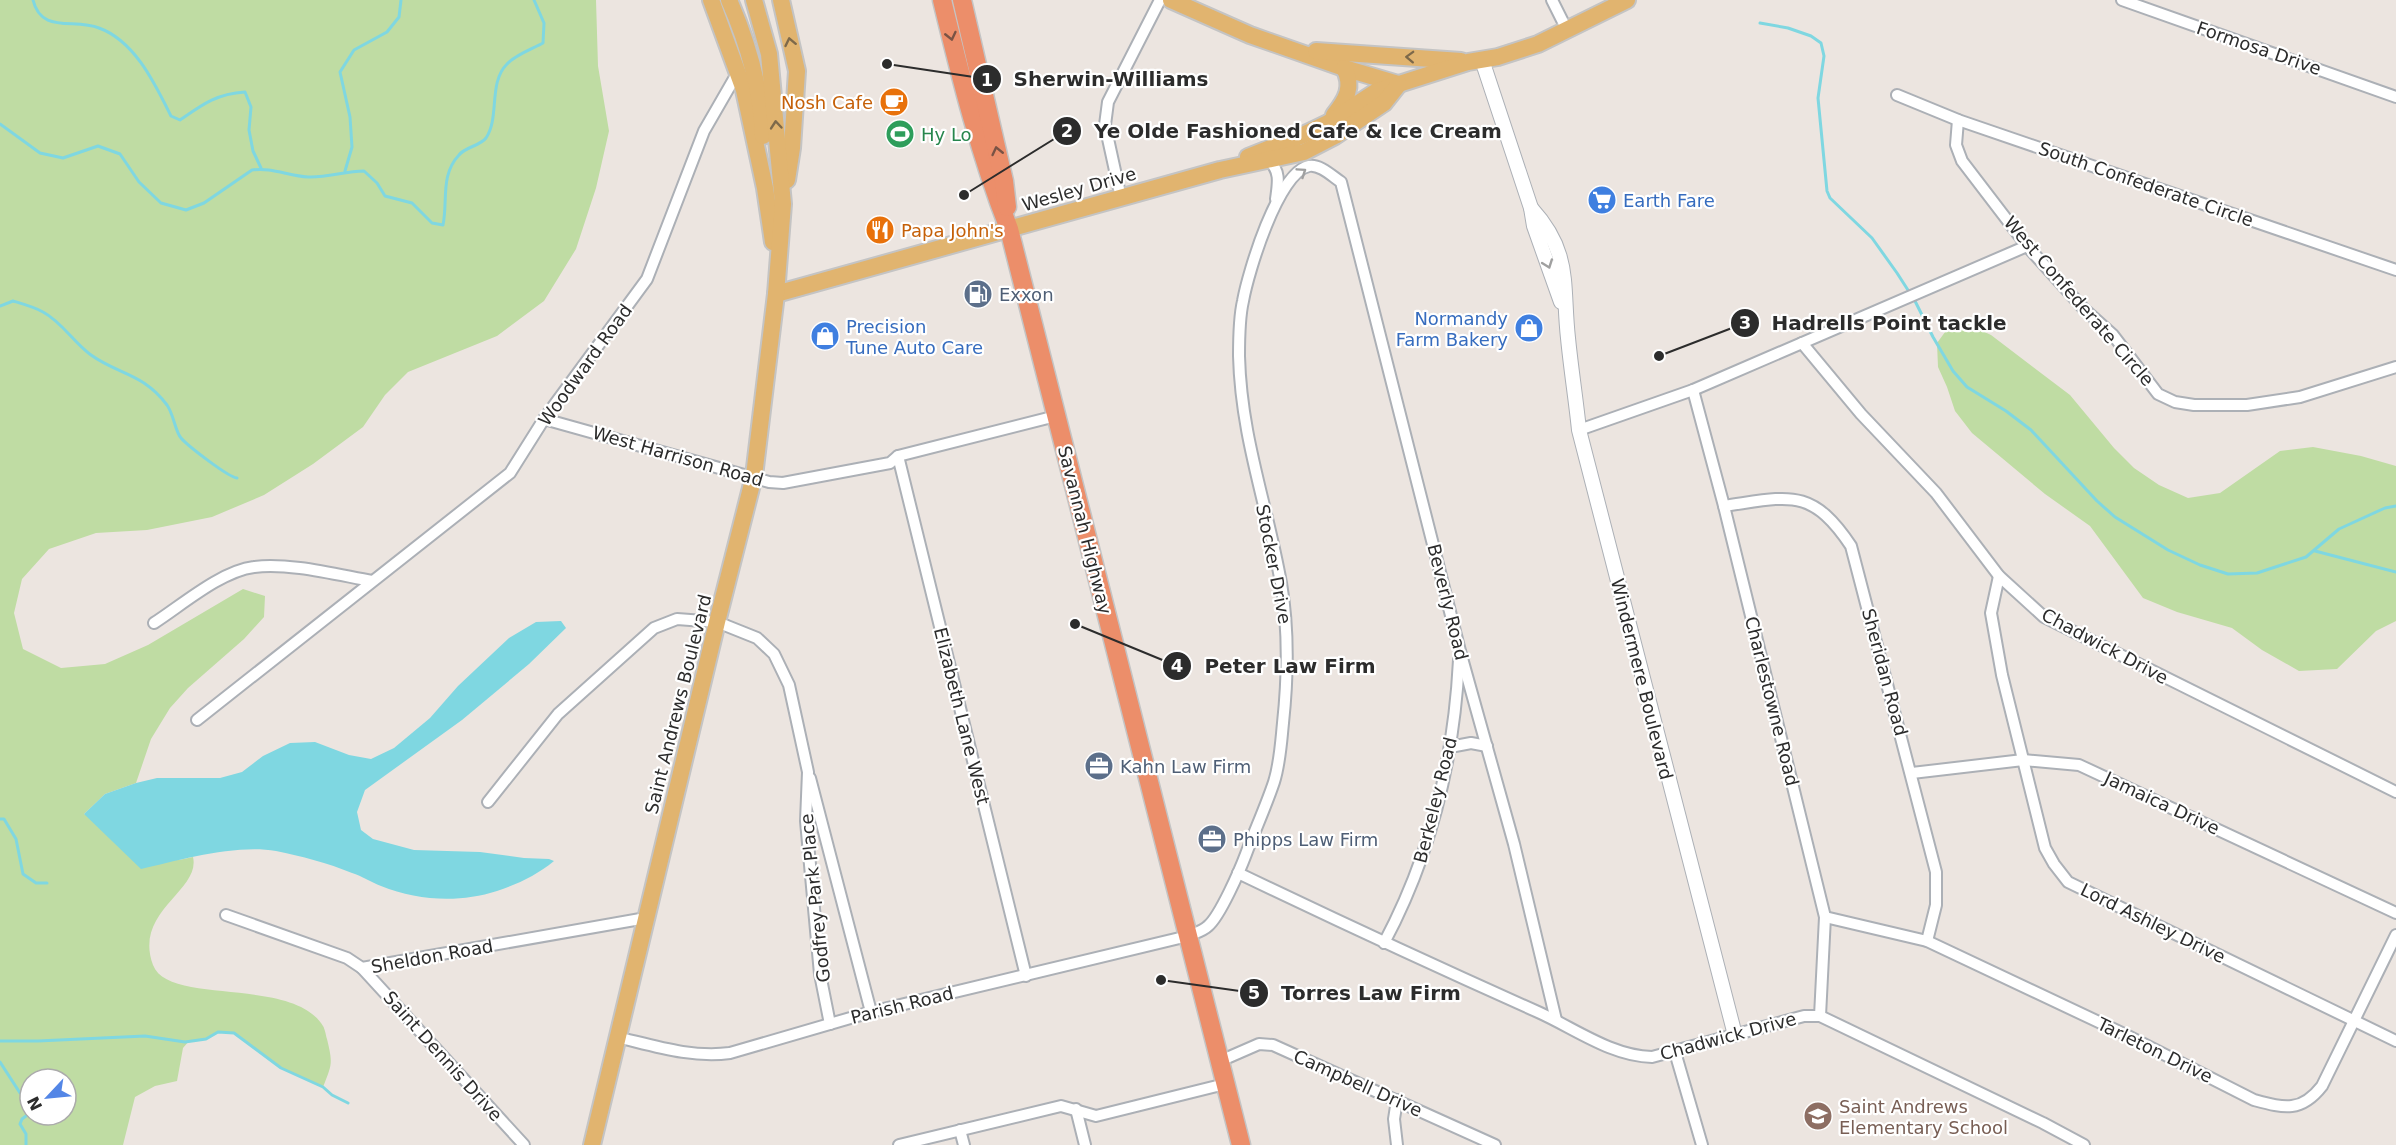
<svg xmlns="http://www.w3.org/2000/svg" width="2396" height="1145" viewBox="0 0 2396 1145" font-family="'DejaVu Sans',sans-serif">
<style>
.green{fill:#bfdca3;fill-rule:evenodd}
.water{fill:#7fd7e1}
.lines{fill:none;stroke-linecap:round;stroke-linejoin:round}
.stream{stroke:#7fd7e1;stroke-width:3}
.street-casing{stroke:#acb0b6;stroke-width:14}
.secondary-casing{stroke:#acb0b6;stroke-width:16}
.primary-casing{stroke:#c4c4c4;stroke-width:20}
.highway-casing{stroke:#c4c4c4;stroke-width:21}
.street{stroke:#fff;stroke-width:10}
.secondary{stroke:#fff;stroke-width:14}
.primary{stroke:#e1b46f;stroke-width:16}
.highway{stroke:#ec8e6a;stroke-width:18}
.oneway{stroke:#795345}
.oneway2{stroke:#7d694a}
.oneway3{stroke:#a0a0a0}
.labels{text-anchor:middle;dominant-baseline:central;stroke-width:4.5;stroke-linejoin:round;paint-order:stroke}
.street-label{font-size:18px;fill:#2c2c2c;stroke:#fff}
.food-label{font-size:18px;fill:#c56008;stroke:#fff;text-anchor:end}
.leisure-label{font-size:18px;fill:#27864d;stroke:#fff;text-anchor:start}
.shop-label{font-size:18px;fill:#366cbe;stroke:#fff;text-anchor:start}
.service-label{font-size:18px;fill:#4e5e75;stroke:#fff;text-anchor:start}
.education-label{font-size:18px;fill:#785e54;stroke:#fff;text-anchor:start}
.leader{fill:none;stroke:#2c2c2c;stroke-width:2}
.callout-dot{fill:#2c2c2c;stroke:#fff;stroke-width:2}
.mark-label{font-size:18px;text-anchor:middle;font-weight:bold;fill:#fff}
.callout-label{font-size:20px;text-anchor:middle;font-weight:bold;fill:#2c2c2c;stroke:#fff;stroke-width:4.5;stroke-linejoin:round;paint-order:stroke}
</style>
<rect width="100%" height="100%" fill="#ece5e0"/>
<g class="green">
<path d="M0 0H596L598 66 609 131 596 188 576 249 544 301 497 336 408 372 385 395 363 427 313 464 264 495 212 517 147 530 96 533 49 549 22 579 14 613 23 649 61 668 105 664 148 645 243 589 265 596 264 617 244 639 188 688 170 708 151 739 136 783 105 794 84 814 179 860 193 857C201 891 133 911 153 965 168 1006 293 976 323 1026 325 1029 326 1036 327 1039 333 1064 332 1064 323 1087L281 1068 234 1033 218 1032 205 1039 189 1041 183 1048 177 1081 155 1086 135 1097 123 1145H0ZM30 1079H66V1115H30Z"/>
<path d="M1963 322 1991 335 2070 395 2114 448 2134 468 2159 485 2188 498 2220 493 2280 451 2313 447 2361 456 2396 466V621L2376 631 2337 669 2299 671 2262 650 2232 628 2177 612 2143 598 2090 526 2045 494 1972 433 1955 411 1947 387 1938 367 1937 343 1948 328Z"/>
</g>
<path class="water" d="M561 621 566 628 529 664 462 720 365 790 357 812 361 830 373 839 414 850 480 852 524 858 549 859 554 861C537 875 518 884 497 891 460 903 418 901 381 886 371 882 362 876 352 873 328 863 301 856 276 851 236 844 180 860 141 869L84 814 105 794 136 783 157 778H220L242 772 263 756 290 743 315 742 349 755 371 759 394 748 430 718 458 686 509 638 536 622Z"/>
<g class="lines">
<g class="stream">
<path d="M33 0C41 34 74 18 99 28 135 41 155 84 171 116L180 120C203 104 216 94 245 92L251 107 249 130 253 151 261 168"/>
<path d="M1760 23 1788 28 1811 36 1821 43 1824 56 1818 98 1827 191 1830 198 1872 238 1897 273 1915 301 1933 337 1953 371 1967 387 2006 411 2031 430 2097 501 2115 517 2168 550 2200 565 2228 574 2257 573 2306 557 2339 529 2385 508 2396 506"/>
<path d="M0 124 40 153 63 158 98 146 120 154 139 182 161 203 186 210 204 203 252 170C271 167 289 176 308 177 327 178 345 171 364 171L377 183 385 196 412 203 432 223 443 225C448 201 440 175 459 155 465 147 480 146 486 138 500 117 488 83 507 64 515 55 532 49 543 43L544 23 534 0"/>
<path d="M345 171 352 147 350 117 340 72 354 50 387 32 399 17 401 0"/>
<path d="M0 306 13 301C23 304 34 307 43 312 62 322 74 343 91 355 119 375 143 373 167 405 174 415 175 431 181 438 188 446 228 477 237 478"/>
<path d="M2315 551 2396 572"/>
<path d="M0 819H4L16 839 23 874 36 883H47"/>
<path d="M0 1041H38L145 1036 185 1042 206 1039 218 1032 234 1033 281 1068 323 1087 332 1095 348 1103"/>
<path d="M0 1062 20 1093 30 1102"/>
<path d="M26 1145V1134L20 1124 22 1119 30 1113"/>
</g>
<g class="street-casing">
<g id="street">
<path d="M1552 0 1567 30"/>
<path d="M2122 0 2396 97"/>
<path d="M1897 95 1958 120 2396 270"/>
<path d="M1958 120 1956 145 1962 161 2027 246 2084 309 2113 335 2158 394 2175 402 2194 405H2247L2300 397 2396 367"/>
<path d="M1269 161C1281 171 1278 184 1276 199"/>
<path d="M1121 198 1105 125 1108 102 1160 0"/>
<path d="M1802 343 1861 414 1936 493 1999 576 2044 617 2396 792"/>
<path d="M1693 390 1724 506 1825 917 1820 1016"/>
<path d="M544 419 769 482 783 483 890 463 898 456 1056 416"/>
<path d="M1579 430 1693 390 2027 246"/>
<path d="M898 456 1026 976"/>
<path d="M1724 506C1788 497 1811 486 1851 546L1936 872V905L1927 941"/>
<path d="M1999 576 1991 613 2002 675 2045 848 2054 864 2068 882 2396 1041"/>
<path d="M154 623C182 605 221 571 254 567 287 562 338 575 372 581"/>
<path d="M197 720 510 473 544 419 647 279 704 131 738 72"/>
<path d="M1450 747 1471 743 1487 746"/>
<path d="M1912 773 2023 760 2079 765 2396 913"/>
<path d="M810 778 871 1012"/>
<path d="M488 802 558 714 654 628 677 619 717 622 757 638 774 654 789 685 808 772 806 821 820 974 830 1024"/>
<path d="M1238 873C1338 921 1437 967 1538 1012 1574 1028 1611 1056 1652 1057L1804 1016H1820L2043 1123 2084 1145"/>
<path d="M226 915 347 958 362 968 646 918"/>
<path d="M1825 917 1927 941 2122 1033 2254 1100C2284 1108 2301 1113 2322 1086L2396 935"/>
<path d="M1384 943C1431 855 1454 759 1459 660"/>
<path d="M362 968 524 1145"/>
<path d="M617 1037C655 1046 691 1058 730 1053L871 1012 1188 936C1195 933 1203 931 1208 926 1220 916 1240 870 1246 854 1255 830 1266 806 1274 782 1280 763 1281 743 1283 723 1288 676 1289 630 1281 583 1267 504 1241 437 1239 356 1239 338 1239 318 1243 301 1248 273 1278 172 1309 166 1320 164 1332 176 1341 182L1460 651 1514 844 1556 1020"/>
<path d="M1675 1052 1702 1145"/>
<path d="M1220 1061 1259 1044 1273 1045 1495 1145"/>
<path d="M1397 1100 1394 1119 1397 1145"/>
<path d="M1076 1109 1085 1145"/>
<path d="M960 1130 964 1145"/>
<path d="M899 1145 1061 1106 1096 1116 1225 1084"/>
</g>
</g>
<g class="secondary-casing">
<g id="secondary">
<path d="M1482 60 1531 208 1534 226 1561 302"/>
<path d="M1531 208C1572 253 1562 284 1568 338 1571 369 1576 400 1579 430L1735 1035"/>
</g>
</g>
<g class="primary-casing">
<g id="primary">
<path d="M711 0 744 90 765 188 773 242"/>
<path d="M729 0C748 43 761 89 763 136"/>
<path d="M781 0 797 71 792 148 787 180"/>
<path d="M1171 0 1250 35 1344 68 1398 84"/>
<path d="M1316 51 1461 61"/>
<path d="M1334 115C1346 100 1354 87 1344 68"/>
<path d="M1248 157 1303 135 1328 123 1377 91 1468 62 1498 57 1538 44 1627 0"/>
<path d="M776 294 1220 170 1304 152 1335 136 1384 103 1399 84"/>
<path d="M592 1145 717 622 754 476 776 294 783 204 769 54 754 0"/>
</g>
</g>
<g class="highway-casing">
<g id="highway">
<path d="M942 0C961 78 980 155 1009 229L1241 1145"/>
<path d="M962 0 1004 181 1007 207"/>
</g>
</g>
<use href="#street" class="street"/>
<use href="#secondary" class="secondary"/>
<use href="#primary" class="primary"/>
<use href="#highway" class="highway"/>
</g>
<defs><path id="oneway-chevron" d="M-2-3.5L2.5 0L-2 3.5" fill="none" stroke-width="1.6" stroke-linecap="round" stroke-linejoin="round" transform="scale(1.5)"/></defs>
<g class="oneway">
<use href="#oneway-chevron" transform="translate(951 36) rotate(77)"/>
<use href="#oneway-chevron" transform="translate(997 151) rotate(-103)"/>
</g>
<g class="oneway2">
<use href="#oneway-chevron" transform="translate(790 42) rotate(-102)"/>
<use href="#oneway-chevron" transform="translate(1410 57) rotate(-178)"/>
<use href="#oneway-chevron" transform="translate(776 125) rotate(-95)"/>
</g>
<g class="oneway3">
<use href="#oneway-chevron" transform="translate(1302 172) rotate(-34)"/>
<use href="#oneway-chevron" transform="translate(1548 264) rotate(70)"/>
</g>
<defs>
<g id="cafe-disc" transform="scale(1.5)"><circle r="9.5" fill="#e8710a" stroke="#fff"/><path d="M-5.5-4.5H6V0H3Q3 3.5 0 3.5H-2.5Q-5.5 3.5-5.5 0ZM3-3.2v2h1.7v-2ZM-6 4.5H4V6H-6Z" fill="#fff"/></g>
<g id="stadium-disc" transform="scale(1.5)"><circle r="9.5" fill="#2e9e5b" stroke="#fff"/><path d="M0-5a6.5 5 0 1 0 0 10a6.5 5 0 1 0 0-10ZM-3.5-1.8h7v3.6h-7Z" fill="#fff"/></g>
<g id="supermarket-disc" transform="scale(1.5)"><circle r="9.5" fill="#3f7fe0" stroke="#fff"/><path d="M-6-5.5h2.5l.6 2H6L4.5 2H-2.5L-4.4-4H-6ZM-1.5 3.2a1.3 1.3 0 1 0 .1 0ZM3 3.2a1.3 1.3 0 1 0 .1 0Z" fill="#fff"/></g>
<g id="restaurant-disc" transform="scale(1.5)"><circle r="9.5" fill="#e8710a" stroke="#fff"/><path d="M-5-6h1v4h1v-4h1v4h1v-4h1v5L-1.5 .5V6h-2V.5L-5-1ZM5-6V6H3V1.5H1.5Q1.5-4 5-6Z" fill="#fff"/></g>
<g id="fuel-disc" transform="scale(1.5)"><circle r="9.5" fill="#5c6f8a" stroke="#fff"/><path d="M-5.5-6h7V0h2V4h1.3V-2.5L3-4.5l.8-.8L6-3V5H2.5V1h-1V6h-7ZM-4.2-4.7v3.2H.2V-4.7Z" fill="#fff"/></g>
<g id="shop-disc" transform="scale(1.5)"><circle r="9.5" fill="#3f7fe0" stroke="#fff"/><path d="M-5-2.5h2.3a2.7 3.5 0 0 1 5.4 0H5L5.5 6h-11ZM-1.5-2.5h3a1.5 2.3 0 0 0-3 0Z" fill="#fff"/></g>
<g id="office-disc" transform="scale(1.5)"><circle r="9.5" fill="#5c6f8a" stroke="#fff"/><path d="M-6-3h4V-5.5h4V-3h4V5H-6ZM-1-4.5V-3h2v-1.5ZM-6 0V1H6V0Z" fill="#fff"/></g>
<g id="school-disc" transform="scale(1.5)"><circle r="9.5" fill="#8d6e63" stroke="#fff"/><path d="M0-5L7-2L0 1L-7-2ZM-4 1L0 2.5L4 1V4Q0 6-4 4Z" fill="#fff"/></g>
</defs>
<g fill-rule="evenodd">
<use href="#cafe-disc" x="894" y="102"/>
<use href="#stadium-disc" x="900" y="134"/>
<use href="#supermarket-disc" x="1602" y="200"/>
<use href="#restaurant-disc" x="880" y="230"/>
<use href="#fuel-disc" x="978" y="294"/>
<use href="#shop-disc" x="1529" y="328"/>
<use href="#shop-disc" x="825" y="336"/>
<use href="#office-disc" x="1099" y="766"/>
<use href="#office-disc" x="1212" y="839"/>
<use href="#school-disc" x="1818" y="1116"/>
</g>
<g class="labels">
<g class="street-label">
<text transform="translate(2259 48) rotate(19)">Formosa Drive</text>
<text transform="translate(2146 184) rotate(19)">South Confederate Circle</text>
<text transform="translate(1079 189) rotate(-16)">Wesley Drive</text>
<text transform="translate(2079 301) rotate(49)">West Confederate Circle</text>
<text transform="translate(585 365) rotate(-54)">Woodward Road</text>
<text transform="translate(678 456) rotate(16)">West Harrison Road</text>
<text transform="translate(1085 530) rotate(76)">Savannah Highway</text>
<text transform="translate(1274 564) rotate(79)">Stocker Drive</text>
<text transform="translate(1448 602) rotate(76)">Beverly Road</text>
<text transform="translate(2105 646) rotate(28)">Chadwick Drive</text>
<text transform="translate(1885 672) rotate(75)">Sheridan Road</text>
<text transform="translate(1642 679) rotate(76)">Windermere Boulevard</text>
<text transform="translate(1772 701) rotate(76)">Charlestowne Road</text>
<text transform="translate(678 704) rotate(-76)">Saint Andrews Boulevard</text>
<text transform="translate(962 716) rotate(76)">Elizabeth Lane West</text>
<text transform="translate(1435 800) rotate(-76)">Berkeley Road</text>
<text transform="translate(2162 803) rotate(25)">Jamaica Drive</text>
<text transform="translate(815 898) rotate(-96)">Godfrey Park Place</text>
<text transform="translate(2153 923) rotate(26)">Lord Ashley Drive</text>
<text transform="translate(432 956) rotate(-10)">Sheldon Road</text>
<text transform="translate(902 1005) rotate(-14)">Parish Road</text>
<text transform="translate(1728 1036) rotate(-15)">Chadwick Drive</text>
<text transform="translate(2155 1050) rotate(26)">Tarleton Drive</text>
<text transform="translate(443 1056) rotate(48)">Saint Dennis Drive</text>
<text transform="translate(1358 1083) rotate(24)">Campbell Drive</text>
</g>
<g class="food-label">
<text x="873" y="102">Nosh Cafe</text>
<text x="901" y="230" text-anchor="start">Papa John's</text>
</g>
<g class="leisure-label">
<text x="921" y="134">Hy Lo</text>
</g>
<g class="shop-label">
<text x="1623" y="200">Earth Fare</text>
<text x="1508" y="318" text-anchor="end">Normandy<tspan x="1508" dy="21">Farm Bakery</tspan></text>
<text x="846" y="326">Precision<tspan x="846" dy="21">Tune Auto Care</tspan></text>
</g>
<g class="service-label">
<text x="999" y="294">Exxon</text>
<text x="1120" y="766">Kahn Law Firm</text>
<text x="1233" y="839">Phipps Law Firm</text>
</g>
<g class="education-label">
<text x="1839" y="1106">Saint Andrews<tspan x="1839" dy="21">Elementary School</tspan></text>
</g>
</g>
<path class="leader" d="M887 64L987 79M964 195L1067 131M1659 356L1745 323M1075 624L1177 666M1161 980L1254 993"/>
<g class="callout-dot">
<circle cx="887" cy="64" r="6"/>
<circle cx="964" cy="195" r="6"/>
<circle cx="1659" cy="356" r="6"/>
<circle cx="1075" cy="624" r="6"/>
<circle cx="1161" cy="980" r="6"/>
<circle cx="987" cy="79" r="15"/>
<circle cx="1067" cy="131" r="15"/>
<circle cx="1745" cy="323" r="15"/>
<circle cx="1177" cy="666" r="15"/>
<circle cx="1254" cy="993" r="15"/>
</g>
<g class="mark-label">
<text x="987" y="86">1</text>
<text x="1067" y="137">2</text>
<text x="1745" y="329">3</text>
<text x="1177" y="672">4</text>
<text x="1254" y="999">5</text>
</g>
<g class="callout-label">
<text x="1111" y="86">Sherwin-Williams</text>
<text x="1298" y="138">Ye Olde Fashioned Cafe &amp; Ice Cream</text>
<text x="1889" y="330">Hadrells Point tackle</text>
<text x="1290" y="673">Peter Law Firm</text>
<text x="1371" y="1000">Torres Law Firm</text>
</g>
<g transform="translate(48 1097) rotate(244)"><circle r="28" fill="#ffffff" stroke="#ababab" stroke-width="1.5"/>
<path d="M0-4.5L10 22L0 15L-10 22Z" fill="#5386e6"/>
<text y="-9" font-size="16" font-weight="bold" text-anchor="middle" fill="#2c2c2c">N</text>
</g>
</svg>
